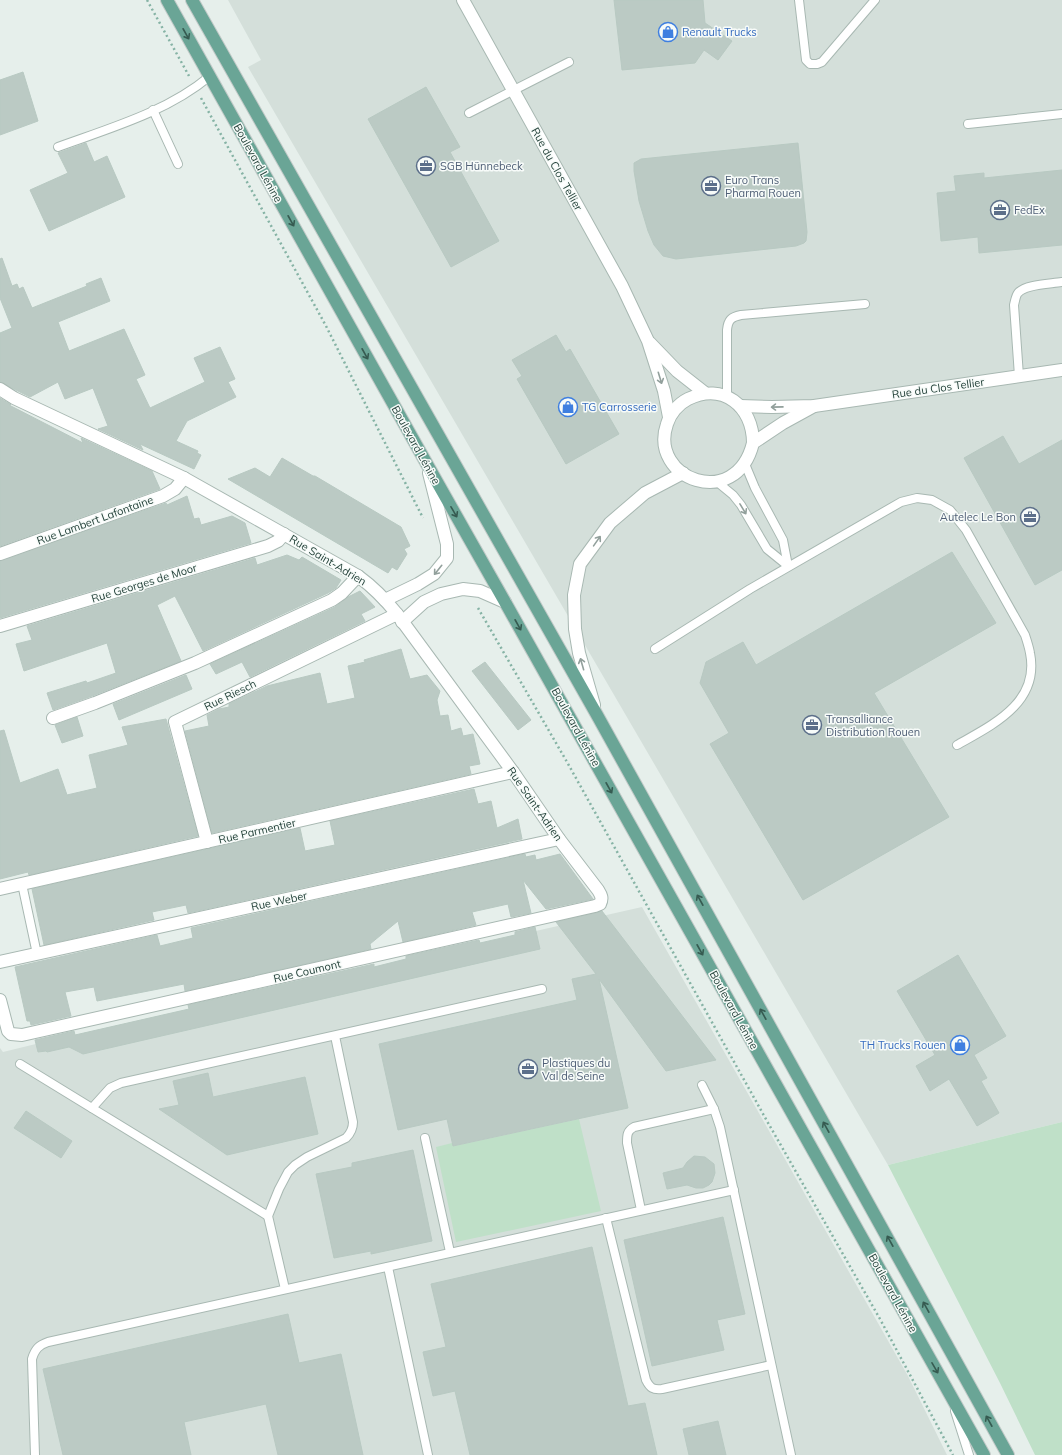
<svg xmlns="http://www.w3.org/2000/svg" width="1062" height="1455" viewBox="0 0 1062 1455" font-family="Mulish,sans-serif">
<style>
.built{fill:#d4dfda}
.green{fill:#bfe0c8}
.building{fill:#bbcac4;stroke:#b8c9c2}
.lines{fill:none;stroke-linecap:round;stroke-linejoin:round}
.lane-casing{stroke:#a8b8b2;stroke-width:10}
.street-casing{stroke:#a8b8b2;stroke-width:14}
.primary-casing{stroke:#c2cac8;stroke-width:14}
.path{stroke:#86b3a5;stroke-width:2.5;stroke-dasharray:2 3;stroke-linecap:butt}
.lane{stroke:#fff;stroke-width:8}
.street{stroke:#fff;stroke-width:12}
.primary{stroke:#6aa596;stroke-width:12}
.oneway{stroke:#365b51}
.oneway2{stroke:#92a09c}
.labels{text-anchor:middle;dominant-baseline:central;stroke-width:3;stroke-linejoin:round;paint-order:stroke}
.shop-label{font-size:11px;fill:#366cbe;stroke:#f7fbf9;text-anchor:start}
.street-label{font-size:11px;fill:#24423a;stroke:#f7fbf9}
.service-label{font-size:11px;fill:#4e5e75;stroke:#f7fbf9;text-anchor:start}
</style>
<rect width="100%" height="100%" fill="#e6efeb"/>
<g class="built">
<path d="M228 0H1062V1122L888 1165 248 67 261 60Z"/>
<path d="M642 907 908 1376 947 1455H0V1048L3 1052 44 1042Z"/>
</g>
<g class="green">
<path d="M579 1119 601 1211 456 1242 436 1147 452 1143 454 1146Z"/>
<path d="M1062 1122V1455H1035L1000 1383 888 1165Z"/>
</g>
<g class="building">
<path d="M614 0H703L705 23 732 41 718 60 704 50 695 63 622 70Z"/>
<path d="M23 72 38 121 0 135V80Z"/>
<path d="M426 87 460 147 450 152 499 241 451 267 368 119Z"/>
<path d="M86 143 94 162 107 156 125 197 49 231 30 190 68 173 58 153Z"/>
<path d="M798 143 807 232 806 241 804 243 796 246 676 259 663 256 654 245 648 231 639 201 634 171V163L641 159Z"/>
<path d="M1062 170V245L979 253 978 237 941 241 937 193 956 191 954 176 984 173V178Z"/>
<path d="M2 258 12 286 17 284 19 289 23 287 32 308 87 286 86 284 101 278 110 301 58 322 69 351 124 329 145 375 136 379 150 408 205 382 194 358 220 347 235 379 228 382 236 397 187 421 176 441 198 451 197 453 201 455 194 469 140 444 143 450 98 429 108 426 93 388 65 399 58 382 30 397 0 382V333L12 328 0 298V259Z"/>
<path d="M556 335 566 352 570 349 619 434 566 464 517 379 522 376 512 360Z"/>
<path d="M0 398 11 405H9L83 443 81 438 152 471 160 489 0 546Z"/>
<path d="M1003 436 1019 464 1062 440V570L1035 585 964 458Z"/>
<path d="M282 458 313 476H315L401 527 410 546 404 549 407 554 397 570 392 567 388 573 228 479 255 468 270 477Z"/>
<path d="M187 496 194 519 199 518 201 525 232 516 245 523 251 543 0 618V561L166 503 167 505Z"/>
<path d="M952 552 996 623 874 693 949 817 803 900 710 744 729 733 700 683 706 662 743 642 756 665Z"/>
<path d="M287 555 299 560 302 557 341 580 336 588 328 593 203 651 175 596 157 605 181 661 92 696 53 710 47 693 86 681 87 683 116 673 107 643 24 671 16 644 32 640 27 626 255 558 257 565Z"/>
<path d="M360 591 375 607 361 614 365 621 250 677 242 662 216 674 210 664 335 607 348 597Z"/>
<path d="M401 649 410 679 427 675 440 691 437 700 440 716 448 715 451 731 461 728 463 736 473 734 480 764 469 766 471 774 212 833 185 731 209 726 207 715 219 709 229 707V704L267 686 320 673 327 704 355 698 348 666 365 662 364 660Z"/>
<path d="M485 662 531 720 518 730 472 671Z"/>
<path d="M186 675 192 689 119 720 113 704Z"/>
<path d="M77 717 83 736 62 743 55 725Z"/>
<path d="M166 719 198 836 29 875 28 872 0 879V731L4 730 20 783 58 769 67 795 97 788 89 755 128 745 122 727Z"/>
<path d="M474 789 478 804 491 801 497 828 518 819 522 839 188 913 186 905 152 912 154 920 44 945 32 889 300 828 305 851 335 845 330 821Z"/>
<path d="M525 854 526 857 535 855 536 860 560 854 593 899 546 909 523 880 531 913 511 917 508 904 472 912 476 925 403 942 398 921 370 944 371 949 185 991 184 984 97 1001 94 987 65 992 71 1016 31 1025 30 1021H27L15 967 157 935 160 946 193 938 191 928Z"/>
<path d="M602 911 716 1060 666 1071 599 979 628 1108 453 1146 447 1119 398 1130 379 1044 577 1000 572 979 596 974 556 922Z"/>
<path d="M535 927 540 949 83 1054 69 1047 47 1052 46 1051 38 1052 35 1040 74 1031 75 1035 189 1009 188 1005 374 964V967L406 959V956L479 940 480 943 515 935V932Z"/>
<path d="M958 955 1006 1036 974 1055 987 1078 981 1081 999 1113 977 1126 949 1079 930 1091 916 1066 935 1055 897 991Z"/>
<path d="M208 1073 213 1097 305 1077 318 1134 227 1155 159 1109 179 1105 173 1081Z"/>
<path d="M26 1111 72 1141 61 1158 14 1128Z"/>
<path d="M413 1150 432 1241 371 1254V1251L334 1258 316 1174 352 1167V1163Z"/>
<path d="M694 1156 705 1157 714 1164 715 1173 712 1182 709 1185 703 1188H696L687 1185 667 1189 663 1173 683 1168 687 1162Z"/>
<path d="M723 1217 745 1314 717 1320 724 1350 652 1366 624 1240Z"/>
<path d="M592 1247 628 1406 645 1403 657 1455H470L455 1391 433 1396 423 1352 446 1347 431 1284Z"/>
<path d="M288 1314 299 1363 341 1354 363 1455H278L266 1404 184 1422 191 1455H63L43 1369Z"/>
<path d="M718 1421 726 1455H689L683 1429Z"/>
</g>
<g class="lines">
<g class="lane-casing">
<g id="lane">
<path d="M799 0 806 60 810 64H817L822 62 875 0"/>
<path d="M153 110 178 164"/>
<path d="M469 113 569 62"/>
<path d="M968 124 1062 114"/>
<path d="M58 147C110 128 167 112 210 76"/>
<path d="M1019 376 1014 305C1015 301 1016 295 1018 293 1025 284 1051 284 1062 282"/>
<path d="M727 397V330C728 320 731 317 741 315L865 304"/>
<path d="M745 464 755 488 783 540 788 566"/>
<path d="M716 481 733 495 741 505 767 549 788 566"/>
<path d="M655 649 750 589 901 502 917 498 932 500 950 510 966 530 1025 635C1027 641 1029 647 1030 653 1040 703 992 725 957 745"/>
<path d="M22 884 37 954"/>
<path d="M20 1064 268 1216"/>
<path d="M702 1085 714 1109 720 1127 791 1455"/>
<path d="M92 1108 110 1088 121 1083 542 989"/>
<path d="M425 1138 450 1252"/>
<path d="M641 1210 627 1143C627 1135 627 1131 634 1127L714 1109"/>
<path d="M606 1218 646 1380C650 1388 653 1390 662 1389L771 1365"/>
<path d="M388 1267 428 1455"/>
<path d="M285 1289 268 1216 279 1189 288 1172 295 1165 307 1157 346 1138C351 1133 353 1129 353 1122L335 1036"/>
<path d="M955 1411 969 1455"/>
<path d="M35 1455 32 1359C35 1349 39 1345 48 1342L734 1190"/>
</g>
</g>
<g class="street-casing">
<g id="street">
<path d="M463 0 622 286 648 341 664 391 669 417"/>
<path d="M650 343 677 371 705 393"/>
<path d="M0 389 14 398 184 478 358 576C373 587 385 599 397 614L513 772 559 839 598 890C601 895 603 898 600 904L595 906 22 1035 11 1034 8 1031 0 1000"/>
<path d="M740 406 772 407 814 406 1062 370"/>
<path d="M753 443C753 406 723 382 688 399 678 404 670 414 667 424 648 479 736 512 753 443L783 423 814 406"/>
<path d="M0 554 163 496 175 489 184 478"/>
<path d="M385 600 418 584 434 574 447 558V544L429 473"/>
<path d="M402 622 424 602 441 594 463 589 480 591 505 602"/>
<path d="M0 626 268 546 278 541 284 534"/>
<path d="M594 705 579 653 575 629 574 595 580 564 610 523 645 493 683 473"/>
<path d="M53 718 95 703 195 663 332 600 342 593 358 576"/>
<path d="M207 842 175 722 397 614"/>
<path d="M0 889 513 772"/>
<path d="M0 962 559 839"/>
</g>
</g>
<g class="primary-casing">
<g id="primary">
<path d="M167 0 428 466 505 602 984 1455"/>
<path d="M192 0 597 715 1008 1455"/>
</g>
</g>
<g class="path">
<path d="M147 0 189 76"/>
<path d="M201 98 326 326 423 518"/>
<path d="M478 608 567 762 767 1121 880 1319 953 1455"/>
</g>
<use href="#lane" class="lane"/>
<use href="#street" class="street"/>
<use href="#primary" class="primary"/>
</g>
<defs><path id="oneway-shaft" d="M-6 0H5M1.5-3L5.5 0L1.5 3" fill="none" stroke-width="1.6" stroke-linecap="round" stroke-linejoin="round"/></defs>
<g class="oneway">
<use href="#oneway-shaft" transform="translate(186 34) rotate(61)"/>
<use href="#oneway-shaft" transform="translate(291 221) rotate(61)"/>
<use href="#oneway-shaft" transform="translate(365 354) rotate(61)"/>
<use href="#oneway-shaft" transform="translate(454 512) rotate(60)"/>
<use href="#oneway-shaft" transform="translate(518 625) rotate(61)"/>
<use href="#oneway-shaft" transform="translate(609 788) rotate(61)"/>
<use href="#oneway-shaft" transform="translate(700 900) rotate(-119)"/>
<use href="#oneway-shaft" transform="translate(700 950) rotate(61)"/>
<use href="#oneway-shaft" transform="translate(763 1014) rotate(-119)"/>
<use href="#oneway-shaft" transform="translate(826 1127) rotate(-119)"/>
<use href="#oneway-shaft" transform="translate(890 1241) rotate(-119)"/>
<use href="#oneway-shaft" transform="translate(926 1307) rotate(-119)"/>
<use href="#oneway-shaft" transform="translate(935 1368) rotate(60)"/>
<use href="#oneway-shaft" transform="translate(989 1421) rotate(-119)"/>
</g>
<g class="oneway2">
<use href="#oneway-shaft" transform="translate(660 378) rotate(73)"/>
<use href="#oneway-shaft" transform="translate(777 407) rotate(179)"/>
<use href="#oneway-shaft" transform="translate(743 509) rotate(59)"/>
<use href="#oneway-shaft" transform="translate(597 541) rotate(-55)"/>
<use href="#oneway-shaft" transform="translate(438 570) rotate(129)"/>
<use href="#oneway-shaft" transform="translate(582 664) rotate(-106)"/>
</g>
<defs>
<g id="shop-ring" transform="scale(1)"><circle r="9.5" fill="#f7fbf9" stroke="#3f7fe0" stroke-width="1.5"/><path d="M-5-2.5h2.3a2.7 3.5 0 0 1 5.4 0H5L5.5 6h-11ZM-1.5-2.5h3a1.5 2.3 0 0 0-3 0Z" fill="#3f7fe0"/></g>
<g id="office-ring" transform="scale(1)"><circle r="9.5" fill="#f7fbf9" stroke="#5c6f8a" stroke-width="1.5"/><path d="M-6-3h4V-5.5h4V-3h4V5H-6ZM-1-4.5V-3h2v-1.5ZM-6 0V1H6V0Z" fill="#5c6f8a"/></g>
</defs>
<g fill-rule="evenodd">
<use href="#shop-ring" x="668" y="32"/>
<use href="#office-ring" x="426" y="166"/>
<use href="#office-ring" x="711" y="186"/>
<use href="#office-ring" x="1000" y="210"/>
<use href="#shop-ring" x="568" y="407"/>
<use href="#office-ring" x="1030" y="517"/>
<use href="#office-ring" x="812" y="725"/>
<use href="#shop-ring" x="960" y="1045"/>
<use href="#office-ring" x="528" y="1069"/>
</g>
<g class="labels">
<g class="shop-label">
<text x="682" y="32">Renault Trucks</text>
<text x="582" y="407">TG Carrosserie</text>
<text x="946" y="1045" text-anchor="end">TH Trucks Rouen</text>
</g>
<g class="street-label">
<text transform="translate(258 163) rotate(61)">Boulevard Lénine</text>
<text transform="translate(557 169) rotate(61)">Rue du Clos Tellier</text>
<text transform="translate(938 388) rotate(-8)">Rue du Clos Tellier</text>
<text transform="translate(416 445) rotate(61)">Boulevard Lénine</text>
<text transform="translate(95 520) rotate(-20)">Rue Lambert Lafontaine</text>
<text transform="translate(328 560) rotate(31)">Rue Saint-Adrien</text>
<text transform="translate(144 583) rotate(-17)">Rue Georges de Moor</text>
<text transform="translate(230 695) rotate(-26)">Rue Riesch</text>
<text transform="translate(576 727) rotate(61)">Boulevard Lénine</text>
<text transform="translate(535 804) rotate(55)">Rue Saint-Adrien</text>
<text transform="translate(257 831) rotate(-13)">Rue Parmentier</text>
<text transform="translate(279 901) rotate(-12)">Rue Weber</text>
<text transform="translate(307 971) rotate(-13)">Rue Coumont</text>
<text transform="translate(734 1010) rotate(61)">Boulevard Lénine</text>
<text transform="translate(893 1293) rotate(61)">Boulevard Lénine</text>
</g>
<g class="service-label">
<text x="440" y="166">SGB Hünnebeck</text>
<text x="725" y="180">Euro Trans<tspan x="725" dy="13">Pharma Rouen</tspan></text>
<text x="1014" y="210">FedEx</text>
<text x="1016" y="517" text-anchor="end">Autelec Le Bon</text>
<text x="826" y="719">Transalliance<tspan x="826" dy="13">Distribution Rouen</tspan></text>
<text x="542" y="1063">Plastiques du<tspan x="542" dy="13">Val de Seine</tspan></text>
</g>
</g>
</svg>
